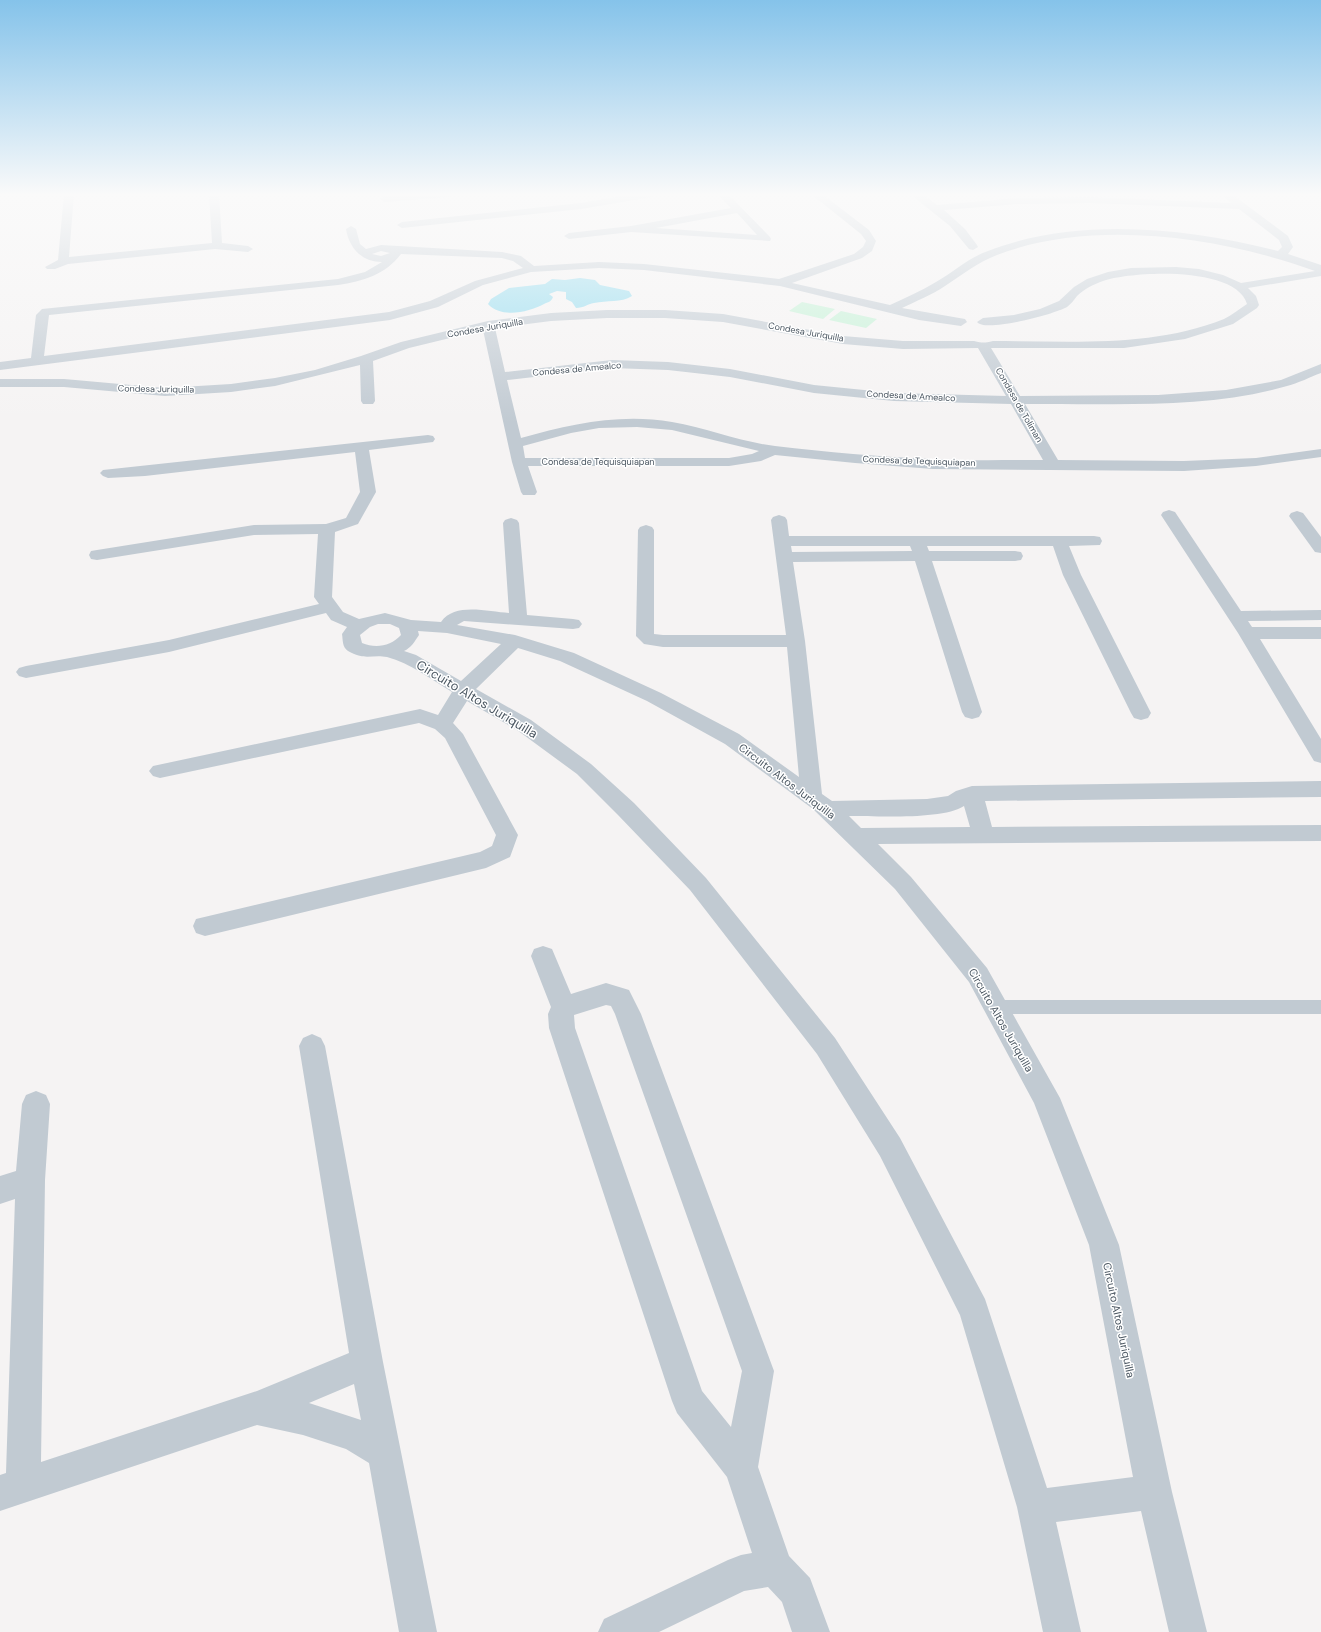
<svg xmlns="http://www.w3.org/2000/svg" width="1321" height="1632" viewBox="0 0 1321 1632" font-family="'DM Sans',sans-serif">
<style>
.green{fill:#c3f1d5}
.water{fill:#90daee}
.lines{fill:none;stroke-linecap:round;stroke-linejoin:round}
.service{fill:#c1cad2;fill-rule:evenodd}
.minor{fill:#c1cad2;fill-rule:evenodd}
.labels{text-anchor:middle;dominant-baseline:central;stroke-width:3;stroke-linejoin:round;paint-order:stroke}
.far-street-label{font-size:9px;fill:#4a5661;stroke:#fff}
.street-label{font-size:11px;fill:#4a5661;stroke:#fff}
.near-street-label{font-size:13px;fill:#4a5661;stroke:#fff}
</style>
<rect width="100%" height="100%" fill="#f5f3f3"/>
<g class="green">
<path d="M802 302 835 309 823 319 789 311Z"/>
<path d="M841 311 877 319 866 328 829 320Z"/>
</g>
<path class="water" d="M580 278 595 280 600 285 629 291 632 296C621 303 607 300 594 303 587 304 584 308 576 308L572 302 566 299V292L557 291 549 294 553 297C551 302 548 302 544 304 529 312 502 319 488 304L491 299 509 288 545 284 552 279 565 280Z"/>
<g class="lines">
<path class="service" d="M996 1000H1321V1014H996L990 1012 988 1007 990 1002Z"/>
<g class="minor">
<path d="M64 194H74L69 257 212 243 209 194H219L222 243 248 246 253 249 248 252 215 249 68 264 55 269H47L45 267 58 260Z"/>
<path d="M409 194H453L448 197 385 202 380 199 385 196Z"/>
<path d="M633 194H657L652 197 581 209 402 228 397 225 402 222 581 203Z"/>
<path d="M717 194H728L770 237 771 239 770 241 631 232 569 239 564 236 569 233 631 226 731 208ZM737 213 757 235 656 228Z"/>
<path d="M811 194H822L869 230 876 241 872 251 862 258 792 283 890 305C905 298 921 291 936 282 954 272 968 258 988 251 1077 216 1188 228 1278 251L1282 247 1279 240 1239 209 1090 203 1018 204 944 210 965 229 977 245 978 247 973 250 969 249 950 226 910 194H922L937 205 1018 198 1090 197 1231 203 1225 197 1227 195H1233L1288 236 1293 247 1288 254 1321 265V276L1248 288 1256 296 1259 305 1257 308 1233 324 1185 339 1124 348H991L1020 396 1158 395 1226 390 1281 380 1321 364V373C1310 377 1299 383 1287 386 1205 410 1110 403 1025 404L1058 460 1184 461 1256 458 1321 449V457L1256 466 1184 471 933 469 855 463 775 455 761 461 729 466H528L537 492 535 495H523L521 492 512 462 483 330 409 348 373 361 375 401 373 404H363L361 401 360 365 275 386 231 392 165 396 64 387H0V379H64L165 388 231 384 275 378 315 370 361 356 401 342 488 321 551 313 607 310H665L723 314 843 336 903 341H974C983 343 984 343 993 341 1069 341 1152 348 1224 319 1232 315 1239 309 1247 304 1236 266 1133 271 1103 281 1094 284 1084 289 1077 296 1074 300 1071 304 1067 307 1055 314 985 333 977 322L983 318 1014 315 1040 309 1059 301 1074 287 1087 279 1108 272 1131 268 1176 267 1199 269 1223 275 1241 283 1315 271C1221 237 1093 218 997 255 978 262 962 275 945 286 932 295 916 301 902 308L965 319 967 322 961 326 919 320 780 286 644 270 599 268 531 272 483 285 438 307 390 320 0 370V362L31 358 36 315 42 309 338 279 365 272 382 262C362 262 349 248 346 229L351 226 356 229 360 244 366 249 381 245 502 252 521 256 534 266 599 262 644 264 779 279 854 254 863 247 866 241 861 234ZM381 251 390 253 381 256 372 254ZM401 254 502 258 513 261 523 268 475 281 430 301 389 312 44 356 49 315 338 285C363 281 385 275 401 254ZM607 318H665L723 322 843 344 903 349 978 348 1006 396 894 393 814 385 730 369 668 362 612 360 505 372 495 328 551 321ZM612 368 668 370 730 377 814 393 894 401 1011 404 1043 460C1006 460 969 461 932 459 879 457 827 452 775 446 741 442 707 428 672 422 620 413 571 424 521 438L507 380ZM637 427 672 430 759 451 752 454 729 458H525L523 446 571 433 599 428Z"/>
<path d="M428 435 433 436 435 439 433 442 369 450 376 492 358 524 335 532 332 597 343 612 359 619 385 613 411 620 441 622C455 602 488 612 509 613L503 523 505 520 511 518 517 520 519 523 527 615 573 619 579 620 582 624 579 628 573 629 464 621 457 625 515 635 574 653 661 693 739 734 799 777 787 647H663L644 644 636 636 638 530 640 527 646 525 652 527 654 530V634L663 635H786L771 520 773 517 779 515 785 517 787 520 789 536H1094L1100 537 1102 541 1100 545 1069 546 1081 575 1151 713 1148 718 1141 720 1134 718 1131 713 1063 575 1053 546H927L929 551H1015L1021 552 1023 556 1021 560 1015 561H932L982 712 979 717 972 719 965 717 962 712 915 561 793 562 805 641 822 794 832 801 927 799 948 796 956 791 972 786 1321 781V797L985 801 992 827 1321 825V841L878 844 911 877 987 968 1060 1098 1119 1245 1172 1492 1207 1632H1169L1141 1511 1056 1522 1081 1632H1043L1017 1507 960 1315 880 1156 817 1054 690 890 618 815 577 774 517 730 467 701 453 723 463 734 518 835 510 857 486 868 205 936 196 933 193 926 196 919 480 852 492 846 496 835 445 738 435 729 419 723 160 778 153 776 149 771 153 766 420 709 438 715 452 692C432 680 410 663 387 657 372 654 365 661 348 651 342 647 343 640 342 634L347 627 331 620 326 613 169 652 26 678 19 676 16 672 19 668 26 666 169 640 319 604 314 597 318 534 254 535 97 560 91 559 89 555 91 551 97 550 254 525 326 524 346 518 360 492 355 452 145 476 108 478 103 476 100 473 103 470ZM791 546H910L912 551 792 552ZM378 624H390L399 628 401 635C391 646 376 649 362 643L360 635 370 627ZM418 631 447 633 501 644 461 681 416 655 404 651C411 648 415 641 419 635ZM518 648 560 661 647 701 725 744 813 809 895 889 969 982 1034 1103 1089 1245 1133 1477 1047 1488 985 1299 900 1138 835 1038 706 878 634 803 591 764 531 720 476 689ZM964 806 970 827 861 828 849 816C876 816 943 820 964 806Z"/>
<path d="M1169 510 1175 512 1241 611 1321 610V620L1248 621 1252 627H1321V639H1260L1321 739V763L1314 761 1238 633 1161 515 1163 512Z"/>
<path d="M1297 511 1303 513 1321 537V553L1315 552 1289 516 1291 513Z"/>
<path d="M543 946 552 949 571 994 606 983 629 990 641 1014 774 1371 758 1467 789 1556 810 1578 830 1632H792L782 1602 768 1587 744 1591 659 1632H598L604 1619 728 1560 741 1555 752 1553 727 1477 677 1413 672 1401 549 1028 548 1014 551 1007 531 956 534 949ZM606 1005 611 1006 615 1014 742 1371 731 1427 702 1391 575 1028 574 1015Z"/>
<path d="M312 1034 321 1038 325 1046 383 1362 437 1632H399L369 1463 346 1449 303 1435 257 1425 0 1511V1475L6 1473 15 1199 0 1204V1176L16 1171 22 1104 26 1095 36 1091 46 1095 50 1104 45 1180 41 1462 257 1391 349 1353 299 1046 303 1038ZM354 1384 361 1420 309 1403Z"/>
</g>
</g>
<linearGradient id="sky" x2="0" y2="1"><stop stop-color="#85c3ea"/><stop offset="0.46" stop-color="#fafafa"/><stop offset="1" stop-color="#fafafa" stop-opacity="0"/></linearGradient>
<rect width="1321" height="423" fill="url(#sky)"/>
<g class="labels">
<g class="far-street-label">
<text transform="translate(485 328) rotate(-10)">Condesa Juriquilla</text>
<text transform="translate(806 332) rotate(10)">Condesa Juriquilla</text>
<text transform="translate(577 369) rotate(-5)">Condesa de Amealco</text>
<text transform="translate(156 389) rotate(1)">Condesa Juriquilla</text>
<text transform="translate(911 396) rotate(3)">Condesa de Amealco</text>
<text transform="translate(1019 405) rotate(60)">Condesa de Toliman</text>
<text transform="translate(919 461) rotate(2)">Condesa de Tequisquiapan</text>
<text x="598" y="462">Condesa de Tequisquiapan</text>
</g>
<g class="street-label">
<text transform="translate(787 781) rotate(37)">Circuito Altos Juriquilla</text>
<text transform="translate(1001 1020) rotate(60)">Circuito Altos Juriquilla</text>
<text transform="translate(1119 1320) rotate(78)">Circuito Altos Juriquilla</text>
</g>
<g class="near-street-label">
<text transform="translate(477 699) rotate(31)">Circuito Altos Juriquilla</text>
</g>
</g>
</svg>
